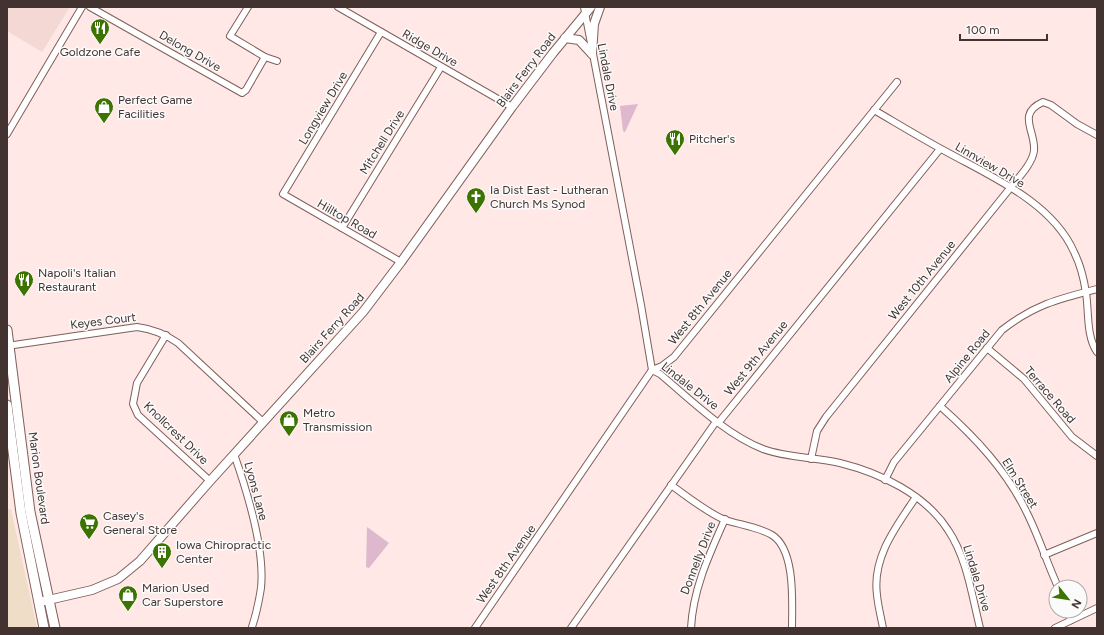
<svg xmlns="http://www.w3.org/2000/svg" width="1104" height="635" viewBox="0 0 1104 635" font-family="Figtree,sans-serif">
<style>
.built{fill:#f4d8d4}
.green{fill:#f0ddc8}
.water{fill:#deb9cd}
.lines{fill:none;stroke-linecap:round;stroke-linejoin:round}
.street-casing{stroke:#7f5f5b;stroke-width:8}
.secondary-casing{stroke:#7f5f5b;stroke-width:10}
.primary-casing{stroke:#7f5f5b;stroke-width:11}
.street{stroke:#fff;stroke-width:6}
.secondary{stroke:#fff;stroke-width:8}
.primary{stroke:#fff;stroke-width:9}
.labels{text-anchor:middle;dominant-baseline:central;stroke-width:3;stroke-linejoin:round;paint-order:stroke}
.street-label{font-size:12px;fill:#423331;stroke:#fbfbfb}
.poi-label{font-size:12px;fill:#423331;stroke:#fbfbfb;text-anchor:start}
</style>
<rect width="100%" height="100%" fill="#ffe8e5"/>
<path class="built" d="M7 7H70L42 52 7 31Z"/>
<path class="green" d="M7 509H11L37 628H7Z"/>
<g class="water">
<path d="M638 104 625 132 623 131 620 106Z"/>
<path d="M367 527 389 543 369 568 366 567Z"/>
</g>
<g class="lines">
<g class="street-casing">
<g id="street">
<path d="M90 7 242 93 246 90 265 57"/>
<path d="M248 7 230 36 265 57 277 61"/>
<path d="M338 7 512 107"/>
<path d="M584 7 641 305 652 370"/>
<path d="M381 32 283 194 401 262"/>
<path d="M874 110C898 124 921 138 945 151 990 176 1052 202 1074 252 1080 264 1084 279 1086 293 1089 311 1086 336 1097 352"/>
<path d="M7 134 82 7"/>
<path d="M342 228 441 67"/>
<path d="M166 335 137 383 133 404 138 415 210 481"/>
<path d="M7 346 137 327C153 329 165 334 178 343L263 422"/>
<path d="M987 348 1024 379 1072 437 1097 456"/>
<path d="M652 370 660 374C691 400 725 434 763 449 787 458 815 457 840 463 880 473 925 494 948 530 967 558 972 596 980 628"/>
<path d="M940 406C975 437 1007 471 1027 513 1039 537 1047 563 1058 587"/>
<path d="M234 454C247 491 265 549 261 588 259 601 256 615 252 627"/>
<path d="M811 459 817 431 826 417 1011 187C1019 177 1032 164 1034 151 1036 131 1016 114 1043 102L1051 105 1077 124 1097 135"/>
<path d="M885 480 894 462 1002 330C1034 305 1058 299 1097 289"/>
<path d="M671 485C688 497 706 512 725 520 741 525 758 527 772 535 796 550 792 604 792 628"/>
<path d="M1044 555 1097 533"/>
<path d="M1067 611 1071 620"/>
<path d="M475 628 652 370 662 366 674 357 897 82"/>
<path d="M571 628 715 423 719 422 940 149"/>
<path d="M691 628C693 589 709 555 725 519"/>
<path d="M883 628C881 617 878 606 877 595 872 557 896 527 916 497"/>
<path d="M1055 628 1097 608"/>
</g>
</g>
<g class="secondary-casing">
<g id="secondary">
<path d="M565 38 579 40 592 54"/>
<path d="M592 54 594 24 600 7"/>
<path d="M44 601 92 590 118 579 140 561 210 481 363 312 401 262 512 107 553 53 591 7"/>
</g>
</g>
<g class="primary-casing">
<g id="primary">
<path d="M7 330 30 512 55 628"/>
<path d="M7 405 21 513 44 628"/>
</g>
</g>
<use href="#street" class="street"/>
<use href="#secondary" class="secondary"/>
<use href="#primary" class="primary"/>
</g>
<defs>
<g id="restaurant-pin" transform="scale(1)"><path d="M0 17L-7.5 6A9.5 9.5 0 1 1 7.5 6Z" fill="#3c7301" stroke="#fbfbfb"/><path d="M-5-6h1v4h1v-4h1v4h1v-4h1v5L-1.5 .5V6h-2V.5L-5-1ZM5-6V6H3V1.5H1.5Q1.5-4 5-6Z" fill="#fff"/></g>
<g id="shop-pin" transform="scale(1)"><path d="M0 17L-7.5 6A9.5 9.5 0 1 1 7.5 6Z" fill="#3c7301" stroke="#fbfbfb"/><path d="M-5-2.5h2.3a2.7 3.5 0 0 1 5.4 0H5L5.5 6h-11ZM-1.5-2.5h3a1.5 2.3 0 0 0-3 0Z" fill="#fff"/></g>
<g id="church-pin" transform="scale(1)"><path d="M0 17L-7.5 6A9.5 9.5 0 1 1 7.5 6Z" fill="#3c7301" stroke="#fbfbfb"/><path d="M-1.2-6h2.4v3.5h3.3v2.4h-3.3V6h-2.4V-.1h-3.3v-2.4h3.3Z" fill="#fff"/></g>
<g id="supermarket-pin" transform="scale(1)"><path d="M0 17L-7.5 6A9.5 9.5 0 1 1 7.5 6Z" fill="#3c7301" stroke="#fbfbfb"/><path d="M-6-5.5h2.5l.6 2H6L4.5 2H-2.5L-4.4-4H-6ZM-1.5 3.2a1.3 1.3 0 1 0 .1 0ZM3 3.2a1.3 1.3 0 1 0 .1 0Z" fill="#fff"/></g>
<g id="building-pin" transform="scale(1)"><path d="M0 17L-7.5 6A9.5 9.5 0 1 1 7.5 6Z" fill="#3c7301" stroke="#fbfbfb"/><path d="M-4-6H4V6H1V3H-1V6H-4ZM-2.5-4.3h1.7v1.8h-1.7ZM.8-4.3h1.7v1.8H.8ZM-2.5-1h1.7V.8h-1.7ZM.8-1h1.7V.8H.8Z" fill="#fff"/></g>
</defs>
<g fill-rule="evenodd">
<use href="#restaurant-pin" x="100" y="28"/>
<use href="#shop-pin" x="104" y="107"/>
<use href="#restaurant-pin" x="675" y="139"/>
<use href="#church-pin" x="476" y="197"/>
<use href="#restaurant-pin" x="24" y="280"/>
<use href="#shop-pin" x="289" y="420"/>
<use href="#supermarket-pin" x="89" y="523"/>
<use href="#building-pin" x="162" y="552"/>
<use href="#shop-pin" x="128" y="595"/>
</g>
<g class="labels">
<g class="street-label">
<text transform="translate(430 48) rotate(30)">Ridge Drive</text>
<text transform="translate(190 51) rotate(30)">Delong Drive</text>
<text transform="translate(526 70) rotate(-53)">Blairs Ferry Road</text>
<text transform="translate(608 77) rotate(79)">Lindale Drive</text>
<text transform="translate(323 108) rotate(-59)">Longview Drive</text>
<text transform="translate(382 142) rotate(-58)">Mitchell Drive</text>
<text transform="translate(990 165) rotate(30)">Linnview Drive</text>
<text transform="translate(347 219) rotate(30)">Hilltop Road</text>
<text transform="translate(922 280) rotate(-51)">West 10th Avenue</text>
<text transform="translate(700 307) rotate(-51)">West 8th Avenue</text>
<text transform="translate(103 321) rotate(-7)">Keyes Court</text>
<text transform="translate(332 328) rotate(-48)">Blairs Ferry Road</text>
<text transform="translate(967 356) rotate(-51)">Alpine Road</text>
<text transform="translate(756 358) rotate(-51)">West 9th Avenue</text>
<text transform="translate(690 386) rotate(38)">Lindale Drive</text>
<text transform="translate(1050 395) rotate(49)">Terrace Road</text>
<text transform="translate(176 433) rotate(44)">Knollcrest Drive</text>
<text transform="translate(39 478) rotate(82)">Marion Boulevard</text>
<text transform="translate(1020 483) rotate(58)">Elm Street</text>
<text transform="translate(256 491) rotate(75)">Lyons Lane</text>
<text transform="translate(698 558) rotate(-69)">Donnelly Drive</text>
<text transform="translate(506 564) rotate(-55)">West 8th Avenue</text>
<text transform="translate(977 578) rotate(73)">Lindale Drive</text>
</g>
<g class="poi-label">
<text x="100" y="52" text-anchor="middle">Goldzone Cafe</text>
<text x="118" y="100">Perfect Game<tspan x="118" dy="14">Facilities</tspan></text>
<text x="689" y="139">Pitcher's</text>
<text x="490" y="190">Ia Dist East - Lutheran<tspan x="490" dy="14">Church Ms Synod</tspan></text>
<text x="38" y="273">Napoli's Italian<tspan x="38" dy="14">Restaurant</tspan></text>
<text x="303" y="413">Metro<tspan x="303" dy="14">Transmission</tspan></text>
<text x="103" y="516">Casey's<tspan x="103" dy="14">General Store</tspan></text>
<text x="176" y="545">Iowa Chiropractic<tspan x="176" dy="14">Center</tspan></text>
<text x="142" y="588">Marion Used<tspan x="142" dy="14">Car Superstore</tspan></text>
</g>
</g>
<rect width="1104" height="635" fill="none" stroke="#423331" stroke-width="16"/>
<g transform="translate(1068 599) rotate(120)"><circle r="19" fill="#fbfbfb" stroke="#b1abaa"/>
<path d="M0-3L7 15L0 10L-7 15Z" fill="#3c7301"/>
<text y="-6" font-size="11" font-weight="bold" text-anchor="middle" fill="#423331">N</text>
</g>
<path d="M960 34v6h87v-6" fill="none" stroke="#423331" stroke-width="2"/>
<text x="966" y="34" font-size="12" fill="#423331" stroke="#fbfbfb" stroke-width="3" paint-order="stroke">100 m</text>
</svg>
